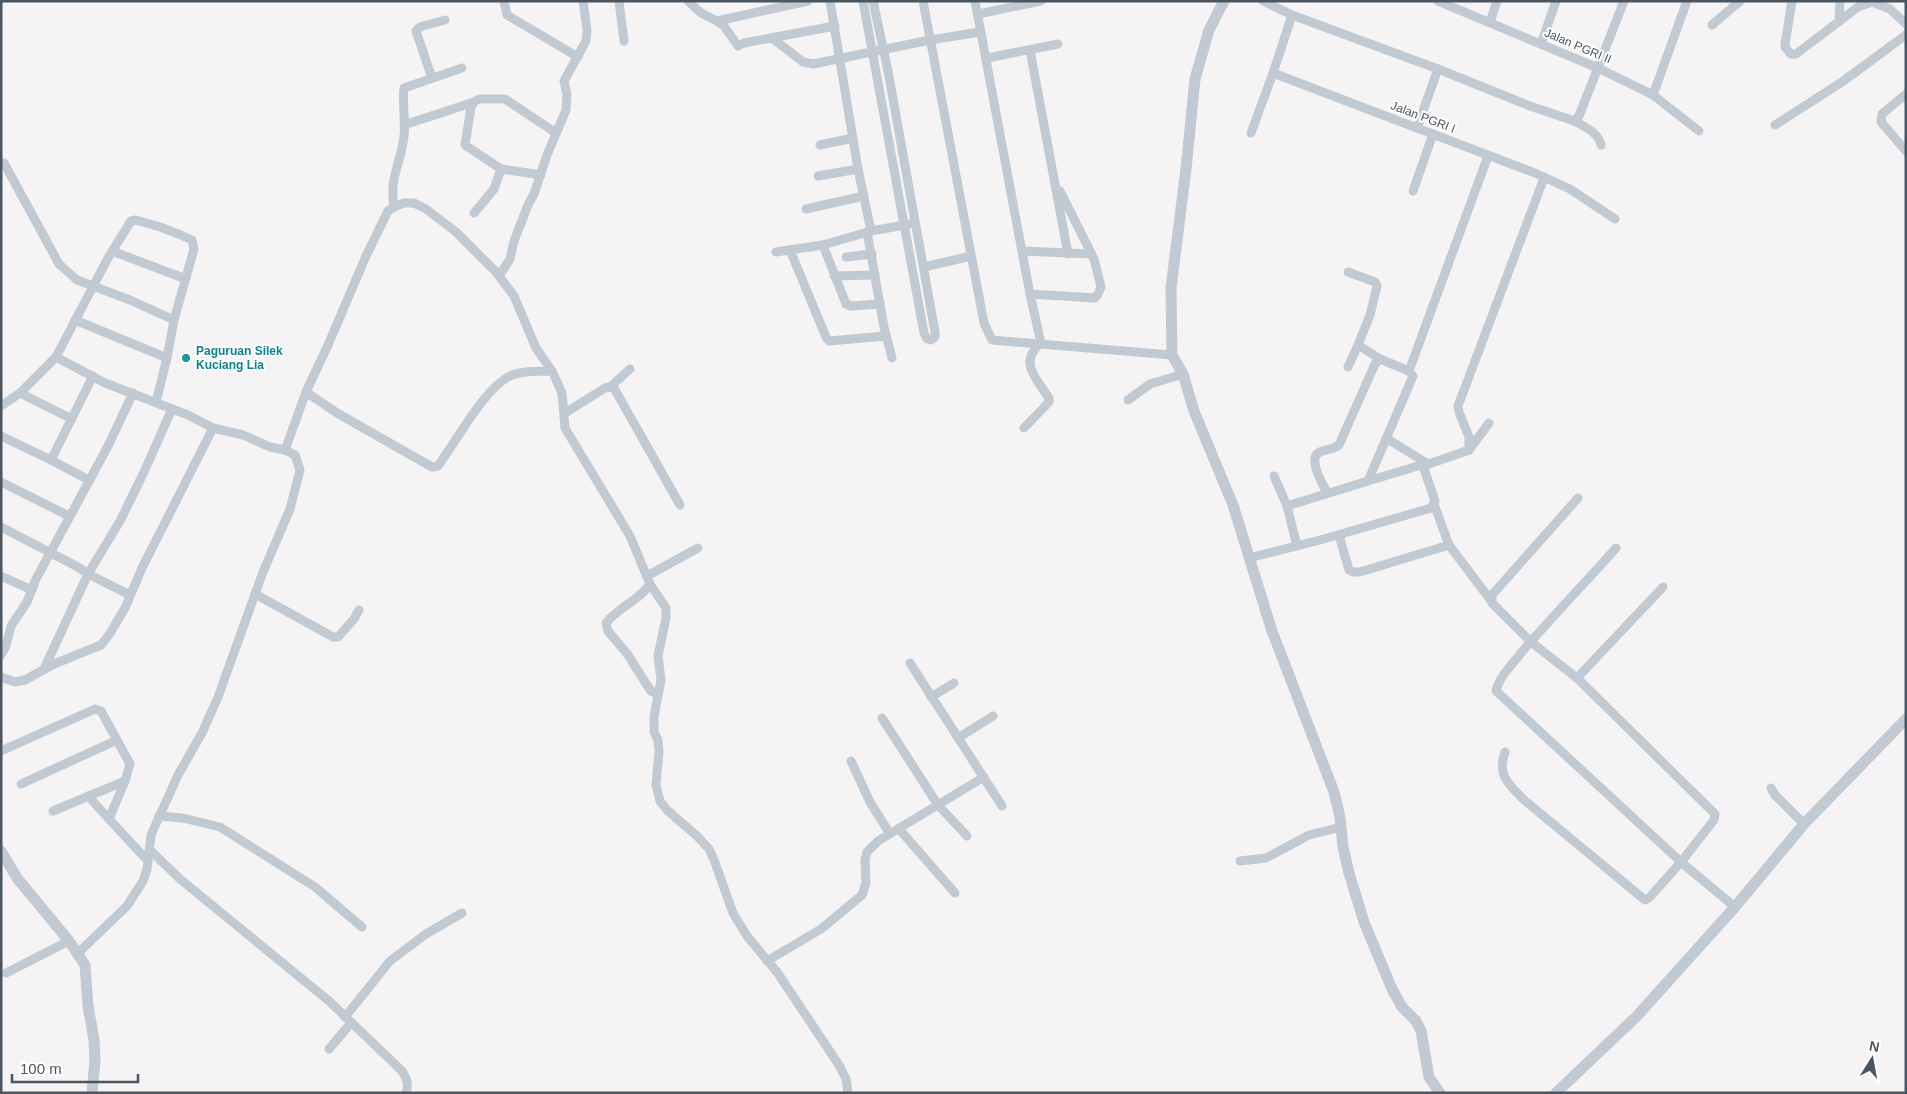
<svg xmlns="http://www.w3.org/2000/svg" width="1907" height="1094" viewBox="0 0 1907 1094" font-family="Helvetica,sans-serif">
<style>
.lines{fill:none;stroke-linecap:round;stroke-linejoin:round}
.minor{stroke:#c1cad2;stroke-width:9}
.tertiary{stroke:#c1cad2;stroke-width:11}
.culture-dot{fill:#0f9aa8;stroke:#fff;stroke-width:2}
.labels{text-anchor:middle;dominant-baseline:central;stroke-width:4;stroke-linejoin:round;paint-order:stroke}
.street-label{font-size:12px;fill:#4a5661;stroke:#fff}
.culture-label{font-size:12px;font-weight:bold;fill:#0d838f;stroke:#fff;text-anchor:start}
</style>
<rect width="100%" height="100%" fill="#f5f3f3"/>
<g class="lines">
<g class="minor">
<path d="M504 1 507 15 578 57"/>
<path d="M619 1 624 41"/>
<path d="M688 1 701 13 717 21 724 26 738 46 744 43 835 26"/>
<path d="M830 1 858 169 871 231"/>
<path d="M863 1 924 333 927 339 931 340 935 337V332L888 71 873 1"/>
<path d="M923 1 984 323 992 340 1172 355"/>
<path d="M975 1 1030 294 1041 343"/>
<path d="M1263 1 1292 15 1438 69"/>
<path d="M1438 1 1598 68 1653 95 1699 131"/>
<path d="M1792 1 1785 44V47L1791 54H1796L1858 7 1872 2 1890 9 1906 24"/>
<path d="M978 14 1041 1"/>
<path d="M1292 15 1273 73 1535 173 1570 189 1615 219"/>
<path d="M717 21 808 1"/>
<path d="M1490 22 1497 1"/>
<path d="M1839 22 1840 1"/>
<path d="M1712 25 1740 1"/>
<path d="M772 38 803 62 813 64 930 40 980 32"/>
<path d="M1541 44 1556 1"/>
<path d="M1030 50 1068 254"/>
<path d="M987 58 1058 44"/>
<path d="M432 78 416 31 420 27 445 20"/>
<path d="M1906 94 1882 114 1881 122 1906 151"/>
<path d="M1653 95 1687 1"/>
<path d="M474 102 471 107 465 145 501 169 541 175"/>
<path d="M1574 121C1585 127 1598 132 1601 145"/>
<path d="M404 125 474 102 479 99H505L556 133"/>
<path d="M1775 125 1842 82 1906 35"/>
<path d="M1417 128 1438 69 1530 106 1574 121 1579 116 1624 1"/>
<path d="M1251 133 1273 73"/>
<path d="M820 145 853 138"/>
<path d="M4 163 59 264 77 280 130 300 174 320"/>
<path d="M818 176 858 169"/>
<path d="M1413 191 1433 134"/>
<path d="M394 207C389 176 401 164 404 136 406 121 402 104 404 88L462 68"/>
<path d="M806 209 864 196"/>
<path d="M474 213 494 189 501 169"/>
<path d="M867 232 884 327 892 358"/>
<path d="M823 245 846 304 851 306 880 304"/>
<path d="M790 250 826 337 829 341 886 336"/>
<path d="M112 251 186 279"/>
<path d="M1022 251 1091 254"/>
<path d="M776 252 823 245 871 231 910 224"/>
<path d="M846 257 872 254"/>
<path d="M924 267 971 256"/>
<path d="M1348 272 1375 282 1377 286 1370 315 1358 345 1380 359"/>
<path d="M499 276 510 259 514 241 528 205 534 194 547 155 566 110 567 95 564 81 586 41 587 30 583 1"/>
<path d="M834 276 875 275"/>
<path d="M1030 294 1095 298 1098 294 1101 287 1094 259 1060 191"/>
<path d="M75 320 167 358"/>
<path d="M56 357 105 383 188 415 213 428 243 435 270 447 285 450 306 392 328 345 366 256 388 211 394 207 404 203H414L426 209 456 232 496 272 514 296 536 348 552 371 562 393 565 428 630 536 650 584 666 608V618L658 656 661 680 654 717V732L658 740 659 751 656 785 660 801 667 810 698 837 709 849 714 860 733 913 747 936 777 972 839 1065 846 1079 848 1093"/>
<path d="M1348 367 1358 345"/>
<path d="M1409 371 1488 156"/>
<path d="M610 387 630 369"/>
<path d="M306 392 337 413 432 467 438 466 442 460C459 437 485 388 510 376 522 370 538 372 552 371"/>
<path d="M20 393 72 419"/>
<path d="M1128 400 1150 384 1183 374"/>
<path d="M1 406 20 393 56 357 108 258 131 221 136 220 160 227 181 235 192 240 194 249 174 320 167 358 156 402"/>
<path d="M565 413 605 388 610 387 614 388 680 505"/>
<path d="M1024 428 1049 402V398C1036 378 1018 362 1041 343"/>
<path d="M1 436 51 460 93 376"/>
<path d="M1386 438 1428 464"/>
<path d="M1469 450V437L1459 412 1458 406 1544 178"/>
<path d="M51 460 89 480"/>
<path d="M1423 466 1469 450 1489 423"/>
<path d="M1274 476 1287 506 1297 546"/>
<path d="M1 482 69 516"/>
<path d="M1434 504 1449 545 1492 602"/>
<path d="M1287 506 1368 481 1413 376 1409 371 1380 359 1375 364 1339 445C1332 450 1327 449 1320 452 1307 457 1322 484 1327 492"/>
<path d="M1 527 78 567 88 574 130 595"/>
<path d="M1339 535 1349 570 1353 572H1360L1449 545"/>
<path d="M1616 548C1585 583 1552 617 1521 653 1512 665 1499 677 1496 691L1681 862 1735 907"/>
<path d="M1249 558 1324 539 1431 508 1435 501 1423 466 1421 465 1368 481"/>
<path d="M1 576 32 590"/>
<path d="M647 576 698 548"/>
<path d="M650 584C639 601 618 607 606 623L608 631 628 655 645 682 651 691 658 694"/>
<path d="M255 594 333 637H338L354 619 359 610"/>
<path d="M1 655 6 646 11 626 27 602 36 579 108 446 133 393"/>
<path d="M910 663 1002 806"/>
<path d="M44 669 88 574 120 521 144 472 172 409"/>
<path d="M1 677 15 682 25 680 54 664 101 645 109 635 125 608 142 568 213 428"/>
<path d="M1577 678 1663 587"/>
<path d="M931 697 954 683"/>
<path d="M882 718 938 805 967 836"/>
<path d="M958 738 993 716"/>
<path d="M1 751 95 709 101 711 130 764 125 781 109 819 148 861"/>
<path d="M1505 752C1497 776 1508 783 1524 800L1645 900 1649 898 1681 862 1714 820 1715 814 1577 678 1531 642 1492 603V595L1578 498"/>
<path d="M851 761 870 802 890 834"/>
<path d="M21 784 117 740"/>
<path d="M1771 788 1775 795 1804 824"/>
<path d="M88 796 109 819"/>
<path d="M53 811 125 781"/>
<path d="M159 816 183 818 220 827 315 887 362 927"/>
<path d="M899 829 955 893"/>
<path d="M150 850 180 879 329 1001 402 1071C407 1079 409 1084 406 1093"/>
<path d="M1240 861 1266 858 1309 835 1341 827"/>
<path d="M78 953 127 906 143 881 147 869 151 835 178 775 202 733 218 697 263 572 290 509 300 470 295 455 285 450"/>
<path d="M767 961 821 929 862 895 866 883 865 860 867 852 878 841 984 777"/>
<path d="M6 973 69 941"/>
<path d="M345 1017 390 961 426 934 462 913"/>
<path d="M329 1049 351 1023"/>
</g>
<g class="tertiary">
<path d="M1224 1 1209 30 1195 79 1186 169 1171 288 1172 355 1183 374 1194 411 1233 505 1272 631 1334 792 1340 817 1343 847 1349 873 1364 922 1392 989 1402 1007 1416 1021 1421 1031 1429 1077 1440 1093"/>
<path d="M1 851 17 878 69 941 85 965 88 1006 94 1040 95 1060 92 1093"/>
<path d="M1556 1093 1637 1016 1735 907 1804 824 1906 719"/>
</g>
</g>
<circle class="culture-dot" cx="186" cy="358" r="5"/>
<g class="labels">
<g class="street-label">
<text transform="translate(1578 46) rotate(23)">Jalan PGRI II</text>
<text transform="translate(1423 117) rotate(21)">Jalan PGRI I</text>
</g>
<g class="culture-label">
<text x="196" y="351">Paguruan Silek<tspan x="196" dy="14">Kuciang Lia</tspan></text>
</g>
</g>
<rect width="1907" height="1094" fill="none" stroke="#4a5661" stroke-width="5"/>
<g transform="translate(1872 1059) rotate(11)" stroke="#ffffff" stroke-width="4" paint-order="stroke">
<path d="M0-4L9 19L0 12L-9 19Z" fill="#4a5661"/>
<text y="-8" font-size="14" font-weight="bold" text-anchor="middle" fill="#4a5661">N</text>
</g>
<path d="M12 1074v8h126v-8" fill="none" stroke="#4a5661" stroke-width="2.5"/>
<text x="20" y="1074" font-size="15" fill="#4a5661" stroke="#ffffff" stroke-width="4" paint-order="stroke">100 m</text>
</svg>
